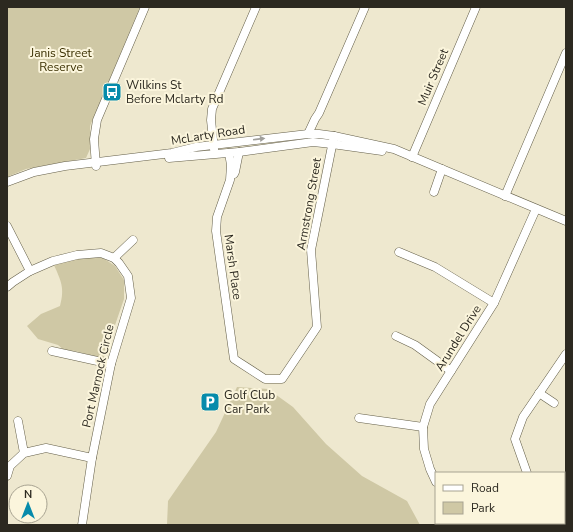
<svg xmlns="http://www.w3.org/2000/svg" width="573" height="532" viewBox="0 0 573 532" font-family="'Nunito Sans',sans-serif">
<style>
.green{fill:#cfc8a5}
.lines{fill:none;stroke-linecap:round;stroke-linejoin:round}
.minor-casing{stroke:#645f49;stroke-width:9}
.minor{stroke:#fff;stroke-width:8}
.oneway{fill:#a09f9b}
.labels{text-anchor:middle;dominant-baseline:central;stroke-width:4;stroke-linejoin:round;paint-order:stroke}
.park-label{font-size:12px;fill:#3a2f00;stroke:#fbf5dc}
.street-label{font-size:12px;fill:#2c2920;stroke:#fbf5dc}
.poi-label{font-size:12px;fill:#2c2920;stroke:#fbf5dc;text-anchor:start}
</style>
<rect width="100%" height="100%" fill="#eee8cf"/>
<g class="green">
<path d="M7 7H140L90 126V149L86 158 26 169 7 177Z"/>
<path d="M93 255 103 258 115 266 124 280V299L104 357H98L75 351 64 350 58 345 38 339 27 326 41 314 60 306C65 288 61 281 54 265Z"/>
<path d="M237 387 268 389 293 407 326 444 362 476 407 501 420 525H167L168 501 216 432Z"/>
</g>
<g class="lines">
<g class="minor-casing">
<g id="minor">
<path d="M308 134 315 119 319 113 365 7"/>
<path d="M214 149 211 120 212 109 256 7"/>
<path d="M229 153 231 165 230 180 217 217 216 231 234 359 265 379H282L317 327 311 250 334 136"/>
<path d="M412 157 476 7"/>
<path d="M169 158 239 152 313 142 332 144 382 151"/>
<path d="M96 166 94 139 97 120 145 7"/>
<path d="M234 174 235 172 239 152"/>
<path d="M7 182 34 172 65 166 172 153 196 147 213 145 308 134H319L334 136 394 149 566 221"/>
<path d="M434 192 442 169"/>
<path d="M505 196 566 53"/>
<path d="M7 226 30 271"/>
<path d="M399 252 435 267 494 303"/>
<path d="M114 258 133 240"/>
<path d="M7 287 13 282 30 271 53 261 77 255 101 253 114 258 119 263 128 276 131 298 111 364 92 458 82 525"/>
<path d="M396 336 415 345 451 371"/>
<path d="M52 351 111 364"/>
<path d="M539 393 554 403"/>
<path d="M359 418 423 427"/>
<path d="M18 421 24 453"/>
<path d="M527 473 515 439 523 417 566 354"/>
<path d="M7 476 10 466 24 453 46 448 92 458"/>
<path d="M436 482 430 469 424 449 423 427 430 404 494 303 536 209"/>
<path d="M455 523 456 525"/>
<path d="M557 523 560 525"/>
</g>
</g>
<use href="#minor" class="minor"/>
</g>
<defs><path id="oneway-solid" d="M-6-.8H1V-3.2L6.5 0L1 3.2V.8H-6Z"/></defs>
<use class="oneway" href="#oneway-solid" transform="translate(259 139) rotate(-7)"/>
<defs>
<g id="bus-square" transform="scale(1)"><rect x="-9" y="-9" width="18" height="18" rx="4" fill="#068bab" stroke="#fbf5dc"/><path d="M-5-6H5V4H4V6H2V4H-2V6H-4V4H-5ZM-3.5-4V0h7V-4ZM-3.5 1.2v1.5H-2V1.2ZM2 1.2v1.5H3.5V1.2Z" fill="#fff"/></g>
<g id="parking-square" transform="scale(1)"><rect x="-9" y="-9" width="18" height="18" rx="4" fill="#068bab" stroke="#fbf5dc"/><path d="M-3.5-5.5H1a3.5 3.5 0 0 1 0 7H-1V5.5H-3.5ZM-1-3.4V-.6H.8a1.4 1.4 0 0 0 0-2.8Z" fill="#fff"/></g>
</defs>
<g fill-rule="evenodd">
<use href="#bus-square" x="112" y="92"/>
<use href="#parking-square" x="210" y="402"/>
</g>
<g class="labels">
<g class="park-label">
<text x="61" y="53">Janis Street<tspan x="61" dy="14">Reserve</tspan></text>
</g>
<g class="street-label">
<text transform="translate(433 77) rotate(-67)">Muir Street</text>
<text transform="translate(208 135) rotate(-9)">McLarty Road</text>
<text transform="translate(309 204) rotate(-80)">Armstrong Street</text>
<text transform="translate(233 267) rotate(82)">Marsh Place</text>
<text transform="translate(458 338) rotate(-58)">Arundel Drive</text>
<text transform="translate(98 376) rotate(-77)">Port Marnock Circle</text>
</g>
<g class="poi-label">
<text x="126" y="85">Wilkins St<tspan x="126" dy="14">Before Mclarty Rd</tspan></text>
<text x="224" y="395">Golf Club<tspan x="224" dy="14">Car Park</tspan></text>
</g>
</g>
<rect width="573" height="532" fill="none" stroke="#2c2920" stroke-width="16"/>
<rect x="435" y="472" width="130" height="52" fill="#fbf5dc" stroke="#a8a391"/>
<rect x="443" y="485" width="20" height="6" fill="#ffffff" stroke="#a8a391"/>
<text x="471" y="492" font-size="12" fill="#2c2920">Road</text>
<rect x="443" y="502" width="20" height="12" fill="#cfc8a5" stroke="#a8a391"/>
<text x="471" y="512" font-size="12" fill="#2c2920">Park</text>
<g transform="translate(28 504)"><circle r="19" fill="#fbf5dc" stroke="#a8a391"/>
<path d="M0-3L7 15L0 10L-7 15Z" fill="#068bab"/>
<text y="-6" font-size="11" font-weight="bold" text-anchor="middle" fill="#2c2920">N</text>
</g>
</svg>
